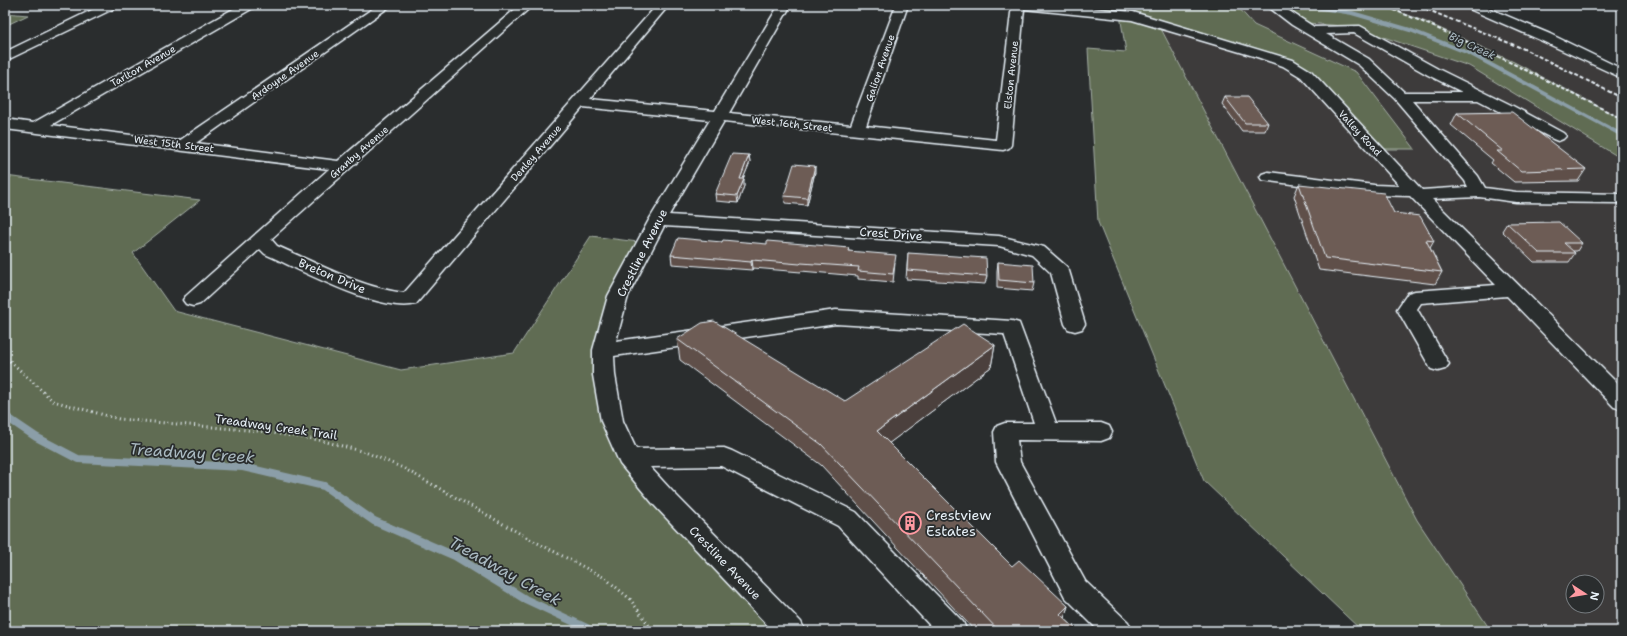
<svg xmlns="http://www.w3.org/2000/svg" width="1627" height="636" viewBox="0 0 1627 636" font-family="'Shantell Sans',sans-serif">
<style>
.built{fill:#3e3b3a;fill-rule:evenodd}
.green{fill:#616c53;stroke:#a4aea6}
.lines{fill:none;stroke-linecap:round;stroke-linejoin:round}
.stream-far1{stroke:#8b9ea8;stroke-width:4}
.stream{stroke:#8b9ea8;stroke-width:8}
.minor-casing{stroke:#e8f1f8;stroke-width:3}
.path-far1{stroke:#e8f1f8;stroke-width:2.5;stroke-dasharray:1 2.5;stroke-linecap:butt}
.path{stroke:#e8f1f8;stroke-width:3;stroke-dasharray:1 3.5;stroke-linecap:butt}
.minor{fill:#2a2d2e;fill-rule:evenodd}
.rail{stroke:#e8f1f8;stroke-width:2;stroke-dasharray:4 2;stroke-linecap:butt}
.wall{fill:#5e4f49;stroke:#e8f1f8}
.shaded-wall{fill:#4c403c;stroke:#e8f1f8}
.building{fill:#6d5c55;stroke:#e8f1f8}
.labels{text-anchor:middle;dominant-baseline:central;stroke-width:3.5;stroke-linejoin:round;paint-order:stroke}
.far-street-label{font-size:10px;fill:#e8f1f8;stroke:#2a2d2e}
.far-water-label{font-size:11px;font-style:italic;fill:#aabac2;stroke:#2a2d2e}
.street-label{font-size:12px;fill:#e8f1f8;stroke:#2a2d2e}
.near-poi-label{font-size:14px;fill:#e8f1f8;stroke:#2a2d2e;text-anchor:start}
.near-water-label{font-size:16px;font-style:italic;fill:#aabac2;stroke:#2a2d2e}
</style>
<rect width="100%" height="100%" fill="#2a2d2e"/>
<filter id="ink" filterUnits="userSpaceOnUse"><feTurbulence type="fractalNoise" baseFrequency=".025" numOctaves="2"/><feDisplacementMap in="SourceGraphic" scale="8" xChannelSelector="R" yChannelSelector="G"/><feConvolveMatrix kernelMatrix="1 2 1 2 8 2 1 2 1" color-interpolation-filters="sRGB"/></filter>
<g filter="url(#ink)">
<g class="built">
<path d="M1382 5H1471L1622 74V119L1514 62 1426 22Z"/>
<path d="M1238 7H1275L1354 27 1470 66 1622 159V631H1491L1417 520 1158 23 1288 63 1375 149H1414L1356 72 1254 25ZM1573 582H1597V606H1573Z"/>
</g>
<g class="green">
<path d="M1022 5H1336L1353 8 1370 5H1382L1426 22 1514 62 1622 119V159L1469 66 1354 27 1296 22 1275 7H1238L1254 25 1356 72 1415 149H1375L1288 63 1158 23 1417 520 1491 631H1362L1204 481 1098 222 1088 49 1126 52 1120 15Z"/>
<path d="M5 13 28 15 5 26Z"/>
<path d="M5 176 200 200 133 253 174 311 401 370 514 353 591 236 646 243 603 350 628 458 791 631H5Z"/>
</g>
<g class="lines">
<path class="stream-far1" d="M1303 5 1352 13 1410 30 1471 54 1622 135"/>
<path class="stream" d="M5 416 36 437 78 459 243 467 324 486 374 521 455 556 525 599 587 628 589 631"/>
<g class="minor-casing">
<g id="minor">
<path d="M102 5H117L115 8 5 61V52Z"/>
<path d="M240 5H255L253 8 51 125 179 141 378 5H392L196 143 338 161 520 5H533L271 239 277 246C319 264 359 287 404 293L657 5H669L590 99 715 111 779 5H791L729 113 851 125 896 5H908L866 126 996 140 1012 5H1059L1133 12 1293 60 1311 71 1422 190 1468 187 1465 181 1395 99 1359 65 1292 25 1266 5H1280L1314 27 1360 26 1438 69 1511 105 1563 133 1566 136 1563 139 1558 141 1553 139 1478 100H1412L1478 176 1485 188 1516 192 1622 194V202L1617 203 1516 202 1479 197 1432 199 1622 388V409L1614 407 1507 296 1421 303 1417 309 1449 364 1445 369 1438 371 1431 369 1397 309 1408 293 1415 291 1496 285 1410 196 1374 195 1262 180 1260 177 1262 174 1268 172 1374 185 1400 186 1301 77 1283 66 1257 57 1132 20 1024 9 1011 145 1009 148 1003 150 724 121 669 215 999 236 1044 247 1067 267 1069 271 1085 324 1082 329 1075 331 1068 329 1065 324 1051 273 1032 255 999 246 664 226 628 296 616 341 836 310 1012 321 1019 323 1056 423H1101L1109 426 1112 432 1109 438 1101 441 1017 440 1020 462 1085 581 1128 622 1132 631H1099L1065 597 996 462 994 432 997 426 1005 423H1034L1004 334 836 324 614 356 615 375 623 421 636 449 724 448 732 451 856 512 963 622 967 631H935L838 526 721 466 650 467 672 491 801 622 805 631H773L654 505 620 464 601 421 593 375V350L608 296 649 220 710 120 583 107 416 304C381 314 299 269 265 254L260 249 200 304 193 306 186 304 183 300 186 296 329 169 5 129V119L33 123ZM1354 33 1428 75 1462 92H1404L1369 59 1326 34Z"/>
<path d="M1465 5H1481L1550 34 1622 69V78L1540 40 1467 8Z"/>
</g>
</g>
<path class="path-far1" d="M5 356 11 362"/>
<path class="path" d="M10 361 53 401 119 419 258 431 319 440 365 452 403 468 528 538 605 578 630 599 653 631"/>
<use href="#minor" class="minor"/>
<g class="rail">
<path d="M1382 5C1464 38 1543 78 1622 119"/>
<path d="M1416 5 1524 49 1622 98"/>
</g>
</g>
<g class="wall">
<path d="M1225 97 1268 123 1265 131H1242L1222 104Z"/>
<path d="M1457 113 1586 169 1578 181 1514 182 1491 163 1493 160 1451 125Z"/>
<path d="M749 155 750 162 743 179 744 186 738 203 716 201 715 194Z"/>
<path d="M815 172 807 205 785 203 784 196Z"/>
<path d="M1299 184 1394 213 1434 241 1430 248 1442 272 1435 284 1319 270 1294 196Z"/>
<path d="M1507 223 1582 243 1577 251H1573L1575 253 1569 262H1534L1502 231Z"/>
<path d="M722 242 849 251 895 263 893 282 858 279V276L801 271V272L753 268 752 270 672 264 671 255Z"/>
<path d="M908 253 987 276 985 284 906 279Z"/>
<path d="M998 262 1034 283 1032 291 997 288V271Z"/>
<path d="M677 339 845 401 995 345 991 367 889 443 1012 566 1068 606 1064 618 1078 631H975L821 465 680 360Z"/>
</g>
<g class="shaded-wall">
<path d="M749 155 750 162 740 186V179Z"/>
<path d="M815 166V172L807 205V198Z"/>
<path d="M744 179V186L738 203 737 196Z"/>
<path d="M752 260 753 268 752 270 751 262Z"/>
<path d="M995 345 991 367 876 453 877 431Z"/>
<path d="M1068 606 1061 627 1060 614Z"/>
</g>
<g class="building">
<path d="M1225 97H1247L1268 123H1245Z"/>
<path d="M1512 112 1586 169 1521 171 1497 151H1503L1457 113Z"/>
<path d="M732 154 749 155 740 179H744L737 196 715 194Z"/>
<path d="M794 164 815 166 807 198 784 196Z"/>
<path d="M1299 184 1384 193 1394 213 1420 216 1434 241 1426 240 1442 272 1325 258Z"/>
<path d="M1559 222 1582 243H1564L1575 253H1539L1507 223Z"/>
<path d="M678 238 722 242 723 240 767 244V241L816 245 849 248 848 251 896 255 893 274 858 271 859 267 801 263 800 264 752 260 751 262 671 255Z"/>
<path d="M908 253 986 258 987 276 907 270Z"/>
<path d="M998 262 1033 265 1034 283 999 280Z"/>
<path d="M714 321 845 401 963 324 995 345 877 431 1012 566 1019 560 1068 606 1060 614 1078 631H999L821 444 677 339 702 323Z"/>
</g>
</g>
<defs>
<g id="building-ring" transform="scale(1.15)"><circle r="9.5" fill="#2a2d2e" stroke="#ff9aa2" stroke-width="1.5"/><path d="M-4-6H4V6H1V3H-1V6H-4ZM-2.5-4.3h1.7v1.8h-1.7ZM.8-4.3h1.7v1.8H.8ZM-2.5-1h1.7V.8h-1.7ZM.8-1h1.7V.8H.8Z" fill="#ff9aa2"/></g>
</defs>
<g fill-rule="evenodd">
<use href="#building-ring" x="910" y="523"/>
</g>
<g class="labels">
<g class="far-street-label">
<text transform="translate(143 66) rotate(-30)">Tarlton Avenue</text>
<text transform="translate(880 68) rotate(-71)">Galion Avenue</text>
<text transform="translate(285 75) rotate(-35)">Ardoyne Avenue</text>
<text transform="translate(1011 75) rotate(-84)">Elston Avenue</text>
<text transform="translate(792 124) rotate(6)">West 16th Street</text>
<text transform="translate(1360 133) rotate(47)">Valley Road</text>
<text transform="translate(174 144) rotate(7)">West 15th Street</text>
<text transform="translate(359 152) rotate(-41)">Granby Avenue</text>
<text transform="translate(536 153) rotate(-49)">Denley Avenue</text>
</g>
<g class="far-water-label">
<text transform="translate(1472 46) rotate(25)">Big Creek</text>
</g>
<g class="street-label">
<text transform="translate(891 234) rotate(4)">Crest Drive</text>
<text transform="translate(642 253) rotate(-63)">Crestline Avenue</text>
<text transform="translate(332 276) rotate(23)">Breton Drive</text>
<text transform="translate(276 427) rotate(8)">Treadway Creek Trail</text>
<text transform="translate(725 563) rotate(46)">Crestline Avenue</text>
</g>
<g class="near-poi-label">
<text x="926" y="515">Crestview<tspan x="926" dy="16">Estates</tspan></text>
</g>
<g class="near-water-label">
<text transform="translate(192 453) rotate(4)">Treadway Creek</text>
<text transform="translate(505 571) rotate(29)">Treadway Creek</text>
</g>
</g>
<rect width="1627" height="636" fill="none" stroke="#2a2d2e" stroke-width="20"/>
<rect x="10" y="10" width="1607" height="616" fill="none" stroke="#e8f1f8" stroke-width="1.5" filter="url(#ink)"/>
<g transform="translate(1585 594) rotate(102)"><circle r="19" fill="#2a2d2e" stroke="#767b7f"/>
<path d="M0-3L7 15L0 10L-7 15Z" fill="#ff9aa2"/>
<text y="-6" font-size="11" font-weight="bold" text-anchor="middle" fill="#e8f1f8">N</text>
</g>
</svg>
